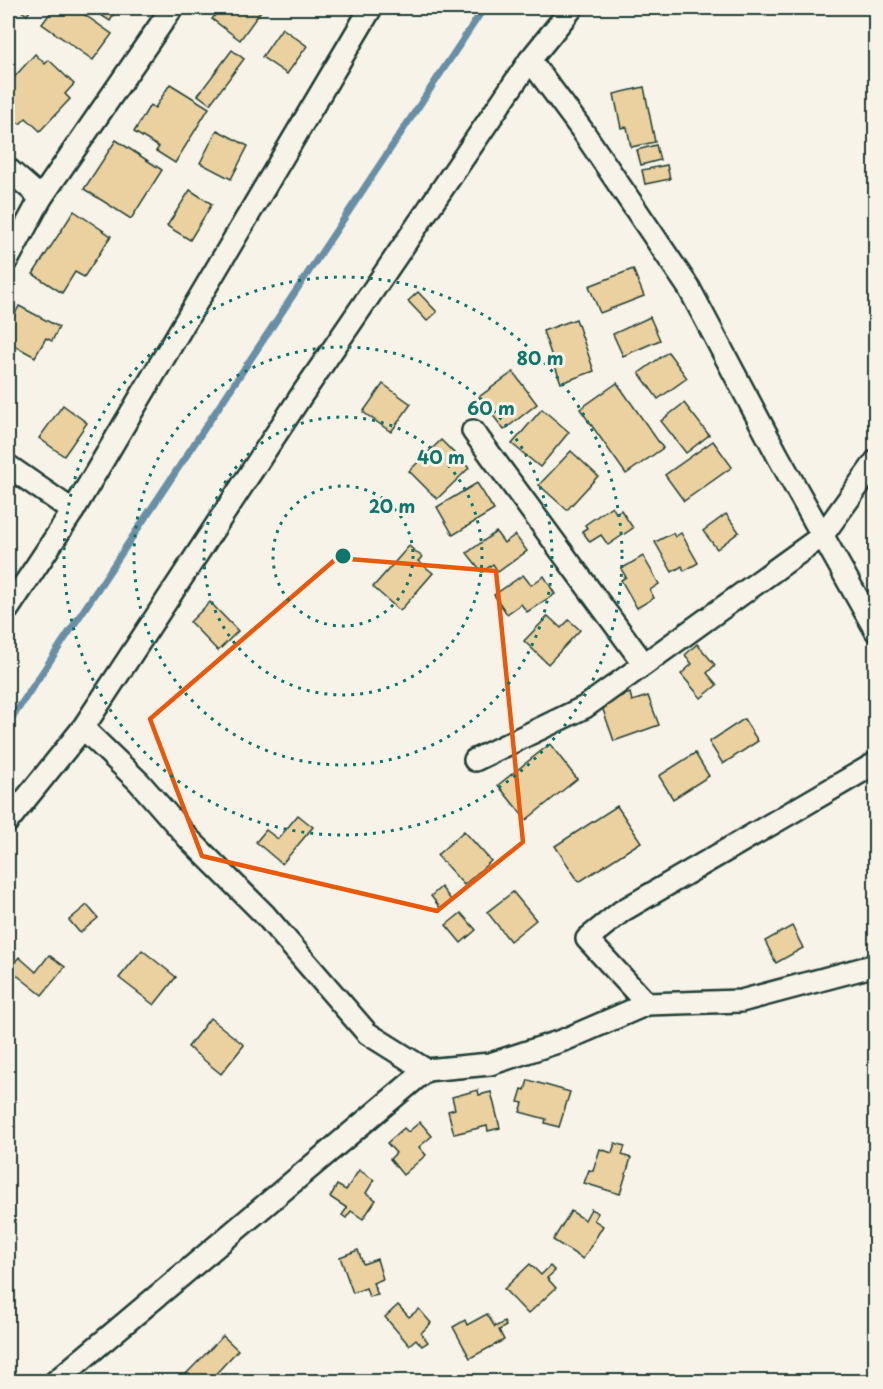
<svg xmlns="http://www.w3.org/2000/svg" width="883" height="1389" viewBox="0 0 883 1389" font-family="'Playpen Sans',sans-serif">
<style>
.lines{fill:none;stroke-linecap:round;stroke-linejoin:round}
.stream{stroke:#678fa6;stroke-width:7}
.building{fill:#ead19f;stroke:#1f3d34;stroke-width:1.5}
.street-casing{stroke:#1f3d34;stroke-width:26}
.street{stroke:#f7f3e8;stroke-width:21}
.marked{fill:none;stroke:#e8590c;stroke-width:4.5;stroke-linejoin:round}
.ring{fill:none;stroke:#0f766e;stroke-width:3;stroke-dasharray:3 6}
.centre{fill:#0f766e;stroke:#f7f3e8;stroke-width:3}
.ring-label{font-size:18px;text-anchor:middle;font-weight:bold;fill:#0f766e;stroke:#f7f3e8;stroke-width:6;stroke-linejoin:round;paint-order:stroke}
</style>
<rect width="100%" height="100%" fill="#f7f3e8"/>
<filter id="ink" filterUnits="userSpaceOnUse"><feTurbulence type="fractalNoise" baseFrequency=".0167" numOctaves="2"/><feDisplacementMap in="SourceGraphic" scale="12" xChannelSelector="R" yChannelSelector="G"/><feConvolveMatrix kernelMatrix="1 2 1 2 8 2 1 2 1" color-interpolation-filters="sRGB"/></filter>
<g filter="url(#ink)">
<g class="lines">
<path class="stream" d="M8 724 484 8"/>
</g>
<g class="building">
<path d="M17 8H32L27 15Z"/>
<path d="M54 8H75L112 34 93 60 42 24Z"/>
<path d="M90 8H118L110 21Z"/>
<path d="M221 8H256L261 11 240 40 212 19Z"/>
<path d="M282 28 307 46 287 74 262 57Z"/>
<path d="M232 50 244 59 210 104 198 95Z"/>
<path d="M35 54 45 64 49 60 74 84 65 94 70 99 40 131 26 118 20 124 9 115 11 112 8 109V84Z"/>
<path d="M170 84 209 108 175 163 156 151 159 147 134 132 150 105 155 108Z"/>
<path d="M644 87 655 142 631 147 627 127 621 128 614 94Z"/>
<path d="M217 130 248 146 231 179 200 163Z"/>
<path d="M116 140 162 170 131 219 84 189Z"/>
<path d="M656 145 660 160 641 165 637 150Z"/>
<path d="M667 165 670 179 645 184 642 170Z"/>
<path d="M190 190 212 204 190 240 167 226Z"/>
<path d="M74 211 111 236 84 277 75 272 62 293 33 274Z"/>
<path d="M633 269 644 296 600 313 589 286Z"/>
<path d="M418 292 437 312 427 321 408 301Z"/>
<path d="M19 306 59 327 52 341 46 338 35 357 8 342V317L12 320Z"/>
<path d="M650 317 660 340 623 356 613 334Z"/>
<path d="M576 319 594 371 561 383 543 331Z"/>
<path d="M668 352 687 378 658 399 639 373Z"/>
<path d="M513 372 537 404 504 430 479 397Z"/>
<path d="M617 383 663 448 626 474 580 409Z"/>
<path d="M383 384 411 404 391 432 363 412Z"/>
<path d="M684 403 709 435 686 453 661 421Z"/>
<path d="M63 405 87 423 64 456 39 438Z"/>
<path d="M542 409 569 432 540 467 512 444Z"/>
<path d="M441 440 469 468 437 499 409 471Z"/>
<path d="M713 441 732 467 684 501 665 475Z"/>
<path d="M571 451 598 476 567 510 539 485Z"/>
<path d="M477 483 494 510 453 535 437 507Z"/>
<path d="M612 506 616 513 621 510 633 528 608 545 601 535 590 542 582 531 587 528 585 525Z"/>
<path d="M726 514 739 532 717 549 703 531Z"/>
<path d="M496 532 504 543 515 535 527 551 498 572 493 564 482 572 467 553Z"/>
<path d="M673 533 675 537 681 533 698 563 684 571 682 566 672 572 655 542Z"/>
<path d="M409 546 422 557 418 561 433 573 400 611 373 587Z"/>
<path d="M643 556 659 584 650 590 654 598 637 608 621 580 626 577 621 569Z"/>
<path d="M523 575 531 585 544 576 555 594 527 612 521 604 507 614 494 595Z"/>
<path d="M210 602 238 631 218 651 190 622Z"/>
<path d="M548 616 561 628 569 620 580 630 548 664 524 641Z"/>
<path d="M697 644 715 665 707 673 717 685 701 698 681 674 692 664 685 655Z"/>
<path d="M630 693 632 701 648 696 659 725 614 741 601 704Z"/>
<path d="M744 719 758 741 723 764 709 742Z"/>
<path d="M550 744 577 779 526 820 498 785Z"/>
<path d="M695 753 709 776 673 799 659 776Z"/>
<path d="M617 806 641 842 579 882 555 846Z"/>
<path d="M298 815 313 827 282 864 256 842 266 830 278 839Z"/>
<path d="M464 831 491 861 464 885 437 855Z"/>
<path d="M441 887 452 901 441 909 431 896Z"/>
<path d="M513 892 536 920 510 941 487 912Z"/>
<path d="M87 905 98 918 80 933 69 920Z"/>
<path d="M461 913 476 930 461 943 446 925Z"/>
<path d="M792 926 803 948 776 963 765 941Z"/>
<path d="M142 950 176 977 154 1005 119 978Z"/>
<path d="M49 955 65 967 42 995 9 969 19 957 36 972Z"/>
<path d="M210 1018 244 1045 221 1074 188 1047Z"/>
<path d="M528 1080 570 1092 559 1127 545 1123 546 1119 520 1112 523 1103 518 1102 522 1089 525 1090Z"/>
<path d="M478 1090 479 1095 491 1092 500 1128 488 1131 487 1126 454 1134 448 1111 455 1109 452 1097Z"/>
<path d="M420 1122 432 1136 419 1147 426 1155 403 1175 390 1159 396 1153 387 1143 404 1128 408 1132Z"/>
<path d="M615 1143 625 1146 622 1155 631 1158 620 1194 584 1183 589 1170 593 1171 600 1149 612 1153Z"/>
<path d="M359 1170 374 1180 366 1193 376 1200 363 1219 351 1211 346 1218 342 1215 347 1208 330 1197 337 1185 346 1190Z"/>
<path d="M591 1209 598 1213 594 1220 603 1226 583 1259 553 1240 571 1211 585 1220Z"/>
<path d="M358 1250 363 1264 377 1259 383 1279 373 1283 378 1295 369 1297 366 1288 353 1293 340 1257Z"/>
<path d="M530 1264 541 1275 550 1266 555 1271 547 1278 556 1288 528 1314 504 1289Z"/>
<path d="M398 1305 409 1317 419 1309 431 1323 421 1333 428 1342 422 1346 416 1339 409 1345 385 1317Z"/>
<path d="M487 1314 495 1327 504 1322 506 1326 499 1330 504 1340 470 1358 453 1327 465 1320 467 1325Z"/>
<path d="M223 1336 238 1350 208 1382H185L182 1378Z"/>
</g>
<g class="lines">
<g class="street-casing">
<g id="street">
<path d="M530 60 582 130 689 288 778 456 876 631"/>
<path d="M8 169 41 198"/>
<path d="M8 259 41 198 172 8"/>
<path d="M473 431 644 664"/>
<path d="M8 466 73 511"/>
<path d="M8 609 73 511 371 8"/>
<path d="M83 728 139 782 189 839 265 915 367 1033 426 1070 490 1064 564 1040 647 1004 741 1001 876 965"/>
<path d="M475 760 585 707 822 536 876 461"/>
<path d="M8 821 83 728 301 396 530 60 572 8"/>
<path d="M647 1004 587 939 622 911 876 763"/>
<path d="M55 1382 426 1070"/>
</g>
</g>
<use href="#street" class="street"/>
</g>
</g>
<path class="marked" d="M337 558 496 571 523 842 437 911 202 856 150 719Z"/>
<g class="ring">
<circle cx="343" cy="556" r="70"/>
<circle cx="343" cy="556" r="139"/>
<circle cx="343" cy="556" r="209"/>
<circle cx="343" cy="556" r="279"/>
</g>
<circle cx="343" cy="556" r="9" class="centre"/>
<g class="ring-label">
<text x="540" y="365">80 m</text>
<text x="491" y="415">60 m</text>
<text x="441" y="464">40 m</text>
<text x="392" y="513">20 m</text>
</g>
<rect width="883" height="1389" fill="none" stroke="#f7f3e8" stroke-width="30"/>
<rect x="15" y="15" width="853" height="1359" fill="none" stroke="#1f3d34" stroke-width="2" filter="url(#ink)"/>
</svg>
